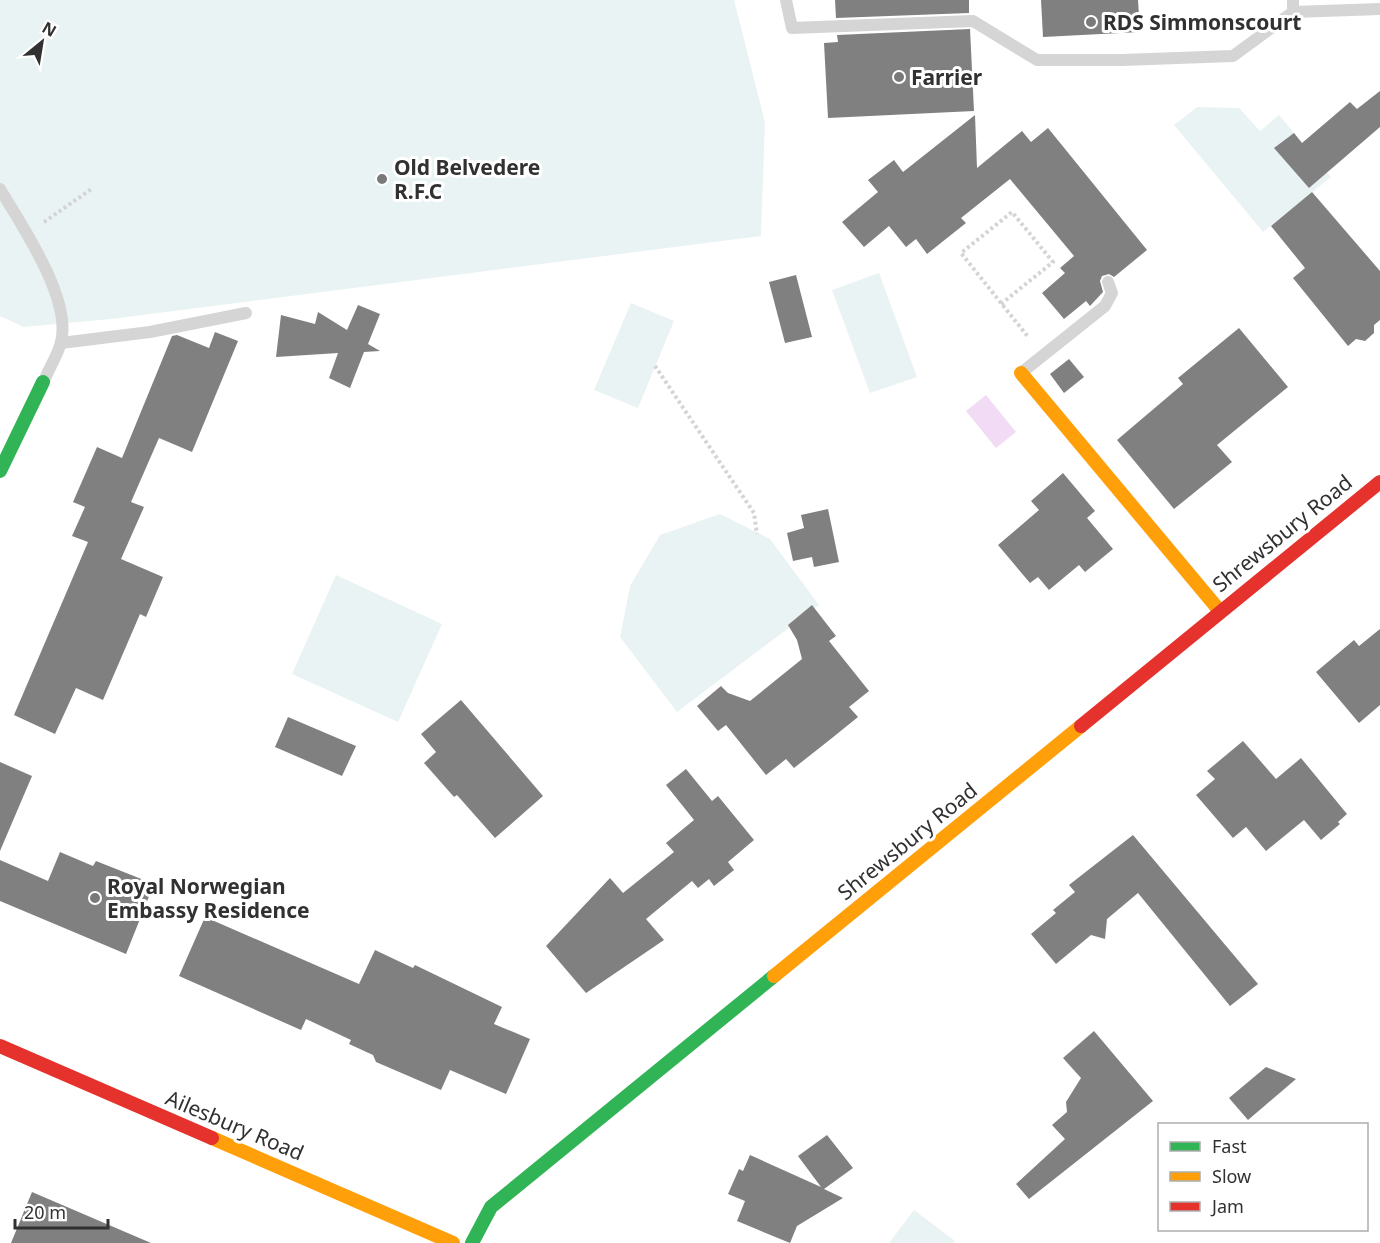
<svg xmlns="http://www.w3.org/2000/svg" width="1380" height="1243" viewBox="0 0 1380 1243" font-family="'Noto Sans',sans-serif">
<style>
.green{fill:#eaf3f3}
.water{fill:#f2dbf4}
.building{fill:#808080}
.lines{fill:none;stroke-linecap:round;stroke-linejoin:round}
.path{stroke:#d4d4d4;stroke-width:4;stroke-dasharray:3 3;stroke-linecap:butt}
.lane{stroke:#d5d5d5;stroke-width:12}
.fast{stroke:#30b455;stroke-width:14}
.slow{stroke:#ff9f0a;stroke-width:14}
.jam{stroke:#e5322d;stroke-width:14}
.poi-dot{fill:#797979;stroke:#fff;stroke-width:2}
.labels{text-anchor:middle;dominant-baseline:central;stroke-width:6;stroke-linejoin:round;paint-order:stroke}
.poi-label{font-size:21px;font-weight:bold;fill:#313131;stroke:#fff;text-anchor:start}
.street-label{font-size:21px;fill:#313131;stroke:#fff}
</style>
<rect width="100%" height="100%" fill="#fff"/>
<g class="green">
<path d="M0 0H734L765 122 761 236 111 319 24 327 0 316Z"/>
<path d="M1197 107 1239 108 1260 131 1279 115 1331 177 1263 232 1174 125Z"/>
<path d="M879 273 917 377 870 393 832 290Z"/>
<path d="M631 303 674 321 638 408 594 390Z"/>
<path d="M720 514 770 539 819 605 677 712 620 637 630 586 660 535Z"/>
<path d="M336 575 442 624 398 722 292 674Z"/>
<path d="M914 1210 955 1241 953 1243H889Z"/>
</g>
<path class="water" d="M986 395 1016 432 996 448 966 411Z"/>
<g class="building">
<path d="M835 0H969V13L836 18Z"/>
<path d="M1041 0H1138L1140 32 1043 37Z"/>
<path d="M970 29 974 111 828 118 824 43 838 42 837 35Z"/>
<path d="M1380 91V127L1309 188 1274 148 1294 133 1302 143 1350 102 1357 109Z"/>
<path d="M975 115 977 168 1022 131 1031 142 1048 128 1147 250 1114 277 1109 274 1102 276 1100 281 1103 292 1090 306 1086 301 1064 319 1042 293 1065 273 1060 268 1074 256 1010 179 961 218 966 223 927 254 916 239 906 247 889 226 864 247 842 222 878 192 868 180 894 160 903 172Z"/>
<path d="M1312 192 1380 271V320L1374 325V333L1365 341 1356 339 1348 346 1293 278 1305 268 1271 226Z"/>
<path d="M796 275 812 337 785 343 769 282Z"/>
<path d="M358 305 380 314 368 344 380 351 364 352 350 388 329 378 338 353 276 357 281 315 315 324 318 312 347 330Z"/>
<path d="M1239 328 1288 387 1217 445 1232 462 1174 509 1117 440 1183 384 1178 378Z"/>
<path d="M215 332 238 341 192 452 159 438 131 502 144 507 121 559 163 577 146 617 140 614 103 700 76 688 55 734 14 715 88 542 72 536 85 507 73 502 97 447 122 458 172 336 177 335 209 348Z"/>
<path d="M1069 359 1084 377 1064 393 1050 374Z"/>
<path d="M1063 473 1095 511 1087 518 1113 549 1085 572 1079 565 1049 590 1038 577 1030 583 998 545 1039 510 1031 501Z"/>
<path d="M828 509 839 562 814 567 812 557 793 561 787 533 804 528 801 515Z"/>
<path d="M812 605 836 636 829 641 869 691 849 707 858 717 832 738 794 768 786 759 766 775 726 725 718 731 697 706 721 686 728 693 750 701 802 659 797 640 788 625Z"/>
<path d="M1380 629V705L1359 723 1316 672 1354 640 1359 646Z"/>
<path d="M461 700 543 796 495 838 457 795 454 797 424 763 436 752 421 734Z"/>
<path d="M288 717 356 746 342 776 275 747Z"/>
<path d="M1243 741 1276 779 1301 758 1347 814 1338 822 1340 824 1321 840 1304 820 1266 851 1246 827 1233 838 1196 795 1215 779 1207 771Z"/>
<path d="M0 762 32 776 0 851Z"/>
<path d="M686 769 712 801 718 796 754 840 728 862 734 870 714 886 709 879 698 888 692 881 646 919 664 940 586 993 546 946 610 878 623 893 674 852 666 843 694 820 666 785Z"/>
<path d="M1133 835 1258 984 1230 1006 1138 893 1107 919 1105 939 1091 935 1056 964 1031 934 1056 913 1053 910 1075 892 1069 885Z"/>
<path d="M60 852 93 866 96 861 154 884 126 954 0 901V860L48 881Z"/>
<path d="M205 917 359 984 375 950 413 968 415 965 502 1007 494 1024 530 1039 506 1094 450 1070 441 1090 376 1062 373 1055 349 1044 351 1040 306 1019 301 1030 179 976Z"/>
<path d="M1094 1031 1153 1101 1029 1199 1016 1184 1065 1139 1052 1125 1067 1112 1066 1102 1081 1078 1063 1058Z"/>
<path d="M1266 1067 1296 1079 1248 1120 1229 1098Z"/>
<path d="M827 1135 853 1168 824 1189 843 1198 797 1226 790 1243 737 1221 745 1201 728 1194 739 1169 743 1171 750 1155 821 1187 798 1156Z"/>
<path d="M32 1192 151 1243H11Z"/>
</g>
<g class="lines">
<g class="path">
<path d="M44 222 93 188"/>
<path d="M1001 304 1053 262 1012 212 961 253 1029 338"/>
<path d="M655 366 754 513 757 534"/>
</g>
<g class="lane">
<path d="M786 0 792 28 973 21 1037 60H1122L1233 56 1293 12"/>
<path d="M1293 0V12L1380 9"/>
<path d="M0 189C22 226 72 299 61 342 58 355 49 368 44 381"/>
<path d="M61 343 150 332 246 313"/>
<path d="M1021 373 1105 306 1112 293 1108 282"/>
</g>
<g class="fast">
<path d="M0 471 43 382"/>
<path d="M472 1243 491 1207 774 976"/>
</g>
<g class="slow">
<path d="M1021 373 1219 610"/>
<path d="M774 976 1081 726"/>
<path d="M212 1138 453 1243"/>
</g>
<g class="jam">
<path d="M1081 726 1380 482"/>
<path d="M0 1046 212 1138"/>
</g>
</g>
<g class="poi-dot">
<circle cx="1091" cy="22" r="6"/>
<circle cx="899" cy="77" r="6"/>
<circle cx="382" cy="179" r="6"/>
<circle cx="95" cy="898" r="6"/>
</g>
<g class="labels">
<g class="poi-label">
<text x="1103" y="22">RDS Simmonscourt</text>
<text x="911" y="77">Farrier</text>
<text x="394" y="167">Old Belvedere<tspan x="394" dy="24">R.F.C</tspan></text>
<text x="107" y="886">Royal Norwegian<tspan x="107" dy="24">Embassy Residence</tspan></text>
</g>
<g class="street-label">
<text transform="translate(1282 533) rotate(-39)">Shrewsbury Road</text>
<text transform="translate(907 841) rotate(-39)">Shrewsbury Road</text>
<text transform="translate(235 1125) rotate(23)">Ailesbury Road</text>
</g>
</g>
<rect x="1158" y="1123" width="210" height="108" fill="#ffffff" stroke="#adadad" stroke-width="1.5"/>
<rect x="1170" y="1142" width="30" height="9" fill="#30b455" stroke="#adadad" stroke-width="1.5"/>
<text x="1212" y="1153" font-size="18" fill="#313131">Fast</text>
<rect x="1170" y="1172" width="30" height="9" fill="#ff9f0a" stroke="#adadad" stroke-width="1.5"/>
<text x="1212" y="1183" font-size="18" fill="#313131">Slow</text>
<rect x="1170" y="1202" width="30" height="9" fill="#e5322d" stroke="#adadad" stroke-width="1.5"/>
<text x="1212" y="1213" font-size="18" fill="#313131">Jam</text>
<g transform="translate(42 42) rotate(30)" stroke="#ffffff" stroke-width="4.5" paint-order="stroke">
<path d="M0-4.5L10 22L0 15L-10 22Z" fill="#313131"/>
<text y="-9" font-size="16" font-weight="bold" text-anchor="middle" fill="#313131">N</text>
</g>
<path d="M15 1219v9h93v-9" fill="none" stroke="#313131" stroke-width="3"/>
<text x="24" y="1219" font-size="18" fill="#313131" stroke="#ffffff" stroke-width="4.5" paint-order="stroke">20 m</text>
</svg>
